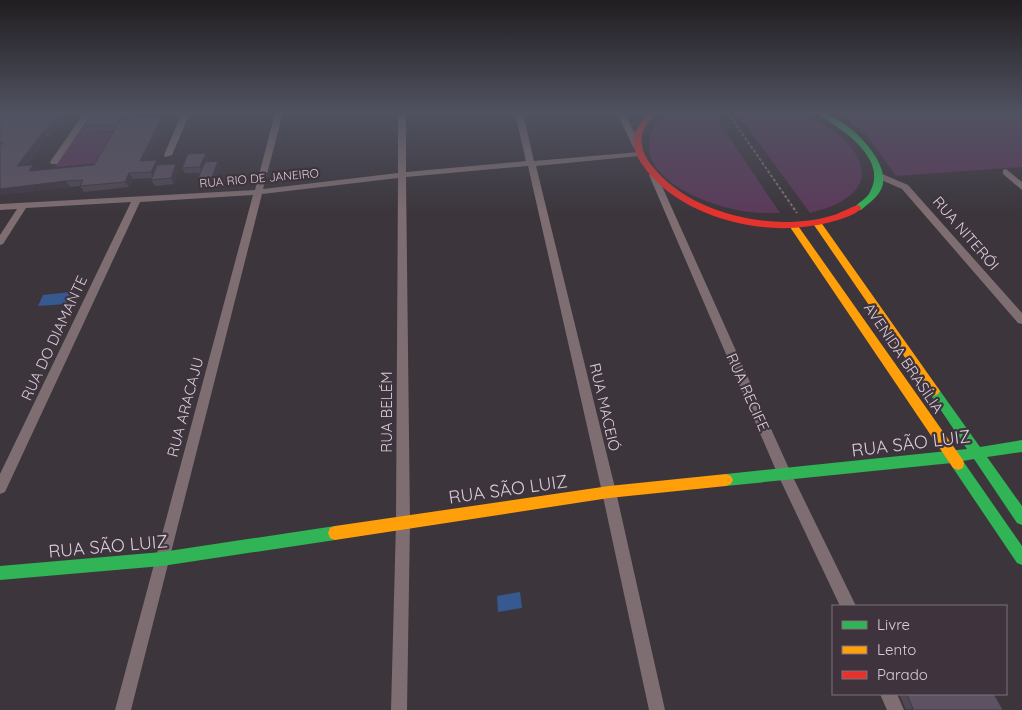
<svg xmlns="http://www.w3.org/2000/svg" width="1022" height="710" viewBox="0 0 1022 710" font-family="Quicksand,sans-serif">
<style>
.green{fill:#5b3b5a}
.water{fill:#375991}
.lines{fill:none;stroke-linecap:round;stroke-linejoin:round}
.path{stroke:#7b7072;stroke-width:2;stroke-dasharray:3 2;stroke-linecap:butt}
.street{fill:#7f6e71;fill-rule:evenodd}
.fast{fill:#30b455;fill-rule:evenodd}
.slow{fill:#ff9f0a;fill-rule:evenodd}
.jam{fill:#e5322d;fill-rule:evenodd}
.wall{fill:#4f4753}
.shaded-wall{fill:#403944}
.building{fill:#5c5261;stroke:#403944}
.labels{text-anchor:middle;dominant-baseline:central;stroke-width:4.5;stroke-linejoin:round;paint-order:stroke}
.far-street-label{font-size:12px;fill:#d7d0d7;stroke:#3f333e}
.street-label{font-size:15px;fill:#d7d0d7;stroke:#3f333e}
.near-street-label{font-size:18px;fill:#d7d0d7;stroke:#3f333e}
</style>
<rect width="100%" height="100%" fill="#3c363c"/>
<g class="green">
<path d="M673 113H713L780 213C767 213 754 213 742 211 711 206 647 183 649 144 649 130 660 119 673 113Z"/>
<path d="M737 113C754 113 784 110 799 114 829 121 889 166 848 197 837 206 823 209 810 213Z"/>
<path d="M841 113H1022V167L896 176 868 137Z"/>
<path d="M92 126 98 131 97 133 118 132 100 163 55 167 81 127Z"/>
</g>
<g class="water">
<path d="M71 292 66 304 38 306 43 295Z"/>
<path d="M520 592 522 608 498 612 497 596Z"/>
</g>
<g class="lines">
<path class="path" d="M728 113 797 213"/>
<g class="street">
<path d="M84 113H92L57 164H51L50 162Z"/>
<path d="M182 113H190L172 155 165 157 164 155Z"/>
<path d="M275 113H283L263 189 398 173V113H406V172L526 161 515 113H523L534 161 639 152 643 154 639 156 536 166 616 492 665 710H649L602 492 528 166 406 177 410 523 407 710H391L396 523 398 178 262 194 131 710H115L253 195 140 202 5 492 0 494V474L131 202 26 208 3 244 0 245V235L17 209 0 210V204L255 190Z"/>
<path d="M617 113H625L641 147 640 149 633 147Z"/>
<path d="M1006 169 1022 182V190L1003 174V170Z"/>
<path d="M653 172 657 175 790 471 856 606H840L778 475 649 175Z"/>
<path d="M880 173 908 185 1022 313V324L1018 323 902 189 877 178V174Z"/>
<path d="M880 694H897L904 710H887Z"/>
</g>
<g class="fast">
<path d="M817 113C841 112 889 158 883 184 880 196 870 202 861 210H855L854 208C858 202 867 199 870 192 886 164 854 138 833 124 828 120 822 117 817 113Z"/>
<path d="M934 386 938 388 980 447 1022 440V452L987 457 1022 506V525L1017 523 974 459 963 461 1022 546V565L1017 563 953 468 952 463 726 486 721 484 719 480 721 476 726 474 967 449 930 394 928 391 930 388Z"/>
<path d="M335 526 340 528 342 533 340 538 335 540 162 566 0 580V566L162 552Z"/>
</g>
<g class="slow">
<path d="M817 220 820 221 938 388 940 391 938 394 934 396 930 394 814 225 812 223Z"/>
<path d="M793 222 796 223 963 460 964 464 963 468 958 470 953 468 790 227V223Z"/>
<path d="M726 474 731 476 733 480 731 484 726 486 609 498 335 540 330 538 328 533 330 528 335 526 609 486Z"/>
</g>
<path class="jam" d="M648 113H656C650 120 644 127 642 136 640 148 646 159 653 167 684 205 737 221 784 222 802 222 820 220 837 214 844 211 851 207 858 205L862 208C855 215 842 219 831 222 804 229 776 230 748 225 709 218 665 199 642 164 636 156 632 146 634 135 637 127 643 120 648 113Z"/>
</g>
<g class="wall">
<path d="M0 113H71L64 124H59L50 137H48L27 165H33L38 170 94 165 114 131 88 132 85 126 91 113H128L125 119 165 123 146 161 160 165 179 170 174 184 155 186 151 180 152 178 133 179 129 187 84 192 80 186 70 187 0 195Z"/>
<path d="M206 153 208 159 207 162 221 167 215 183 201 184 198 178 200 173H185L182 168Z"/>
<path d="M899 694H994L906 710Z"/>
</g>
<g class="shaded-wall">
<path d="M64 113H71L64 124 60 118Z"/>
<path d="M122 113H128L119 131 116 125Z"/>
<path d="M162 117 165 123 143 167 140 161Z"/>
<path d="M55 119 59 124 50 137 46 131Z"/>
<path d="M44 131 48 137 22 171 17 166Z"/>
<path d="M206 153 208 159 202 173 200 167Z"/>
<path d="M157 160 160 166 154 178 151 172Z"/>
<path d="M218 161 221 167 215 183 212 177Z"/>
<path d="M176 164 179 170 174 184 171 178Z"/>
<path d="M33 165 38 170 29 171Z"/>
<path d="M129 173 133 179 129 187 125 182Z"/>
<path d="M66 181 70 187 0 195V189Z"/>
</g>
<g class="building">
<path d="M0 113H64L60 118 55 119 46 131H44L17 166 33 165 29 171 94 165 121 119 162 117 140 161 157 160 151 172 129 173 125 182 80 186 83 180 66 181 0 189V146L3 143H0Z"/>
<path d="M91 113H122L116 125 85 126Z"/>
<path d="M206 153 200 167 182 168 188 154Z"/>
<path d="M218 161 212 177 198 178 205 162Z"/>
<path d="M176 164 171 178 151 180 157 165Z"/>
<path d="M907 694H994L1003 710H906L913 709Z"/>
</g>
<linearGradient id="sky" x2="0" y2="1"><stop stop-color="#211e21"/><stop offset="0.53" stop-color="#505261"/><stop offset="1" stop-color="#505261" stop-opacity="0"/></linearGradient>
<rect width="1022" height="212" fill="url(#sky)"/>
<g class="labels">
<g class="far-street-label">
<text transform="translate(259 178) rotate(-5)">RUA RIO DE JANEIRO</text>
</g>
<g class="street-label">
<text transform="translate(966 233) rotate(49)">RUA NITERÓI</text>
<text transform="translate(54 338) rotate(-65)">RUA DO DIAMANTE</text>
<text transform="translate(904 358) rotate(56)">AVENIDA BRASÍLIA</text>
<text transform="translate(748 392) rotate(66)">RUA RECIFE</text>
<text transform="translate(185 407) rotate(-75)">RUA ARACAJU</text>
<text transform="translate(605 407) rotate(77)">RUA MACEIÓ</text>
<text transform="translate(386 412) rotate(-90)">RUA BELÉM</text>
</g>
<g class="near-street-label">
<text transform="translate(911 443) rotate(-7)">RUA SÃO LUIZ</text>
<text transform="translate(508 489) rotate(-8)">RUA SÃO LUIZ</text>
<text transform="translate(108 546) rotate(-5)">RUA SÃO LUIZ</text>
</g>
</g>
<rect x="832" y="605" width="175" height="90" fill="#3f333e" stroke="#7c727b"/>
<rect x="842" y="621" width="25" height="8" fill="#30b455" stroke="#7c727b"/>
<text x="877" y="630" font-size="15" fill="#d7d0d7">Livre</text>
<rect x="842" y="646" width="25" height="8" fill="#ff9f0a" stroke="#7c727b"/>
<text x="877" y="655" font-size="15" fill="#d7d0d7">Lento</text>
<rect x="842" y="671" width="25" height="8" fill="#e5322d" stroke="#7c727b"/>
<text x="877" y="680" font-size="15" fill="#d7d0d7">Parado</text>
</svg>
